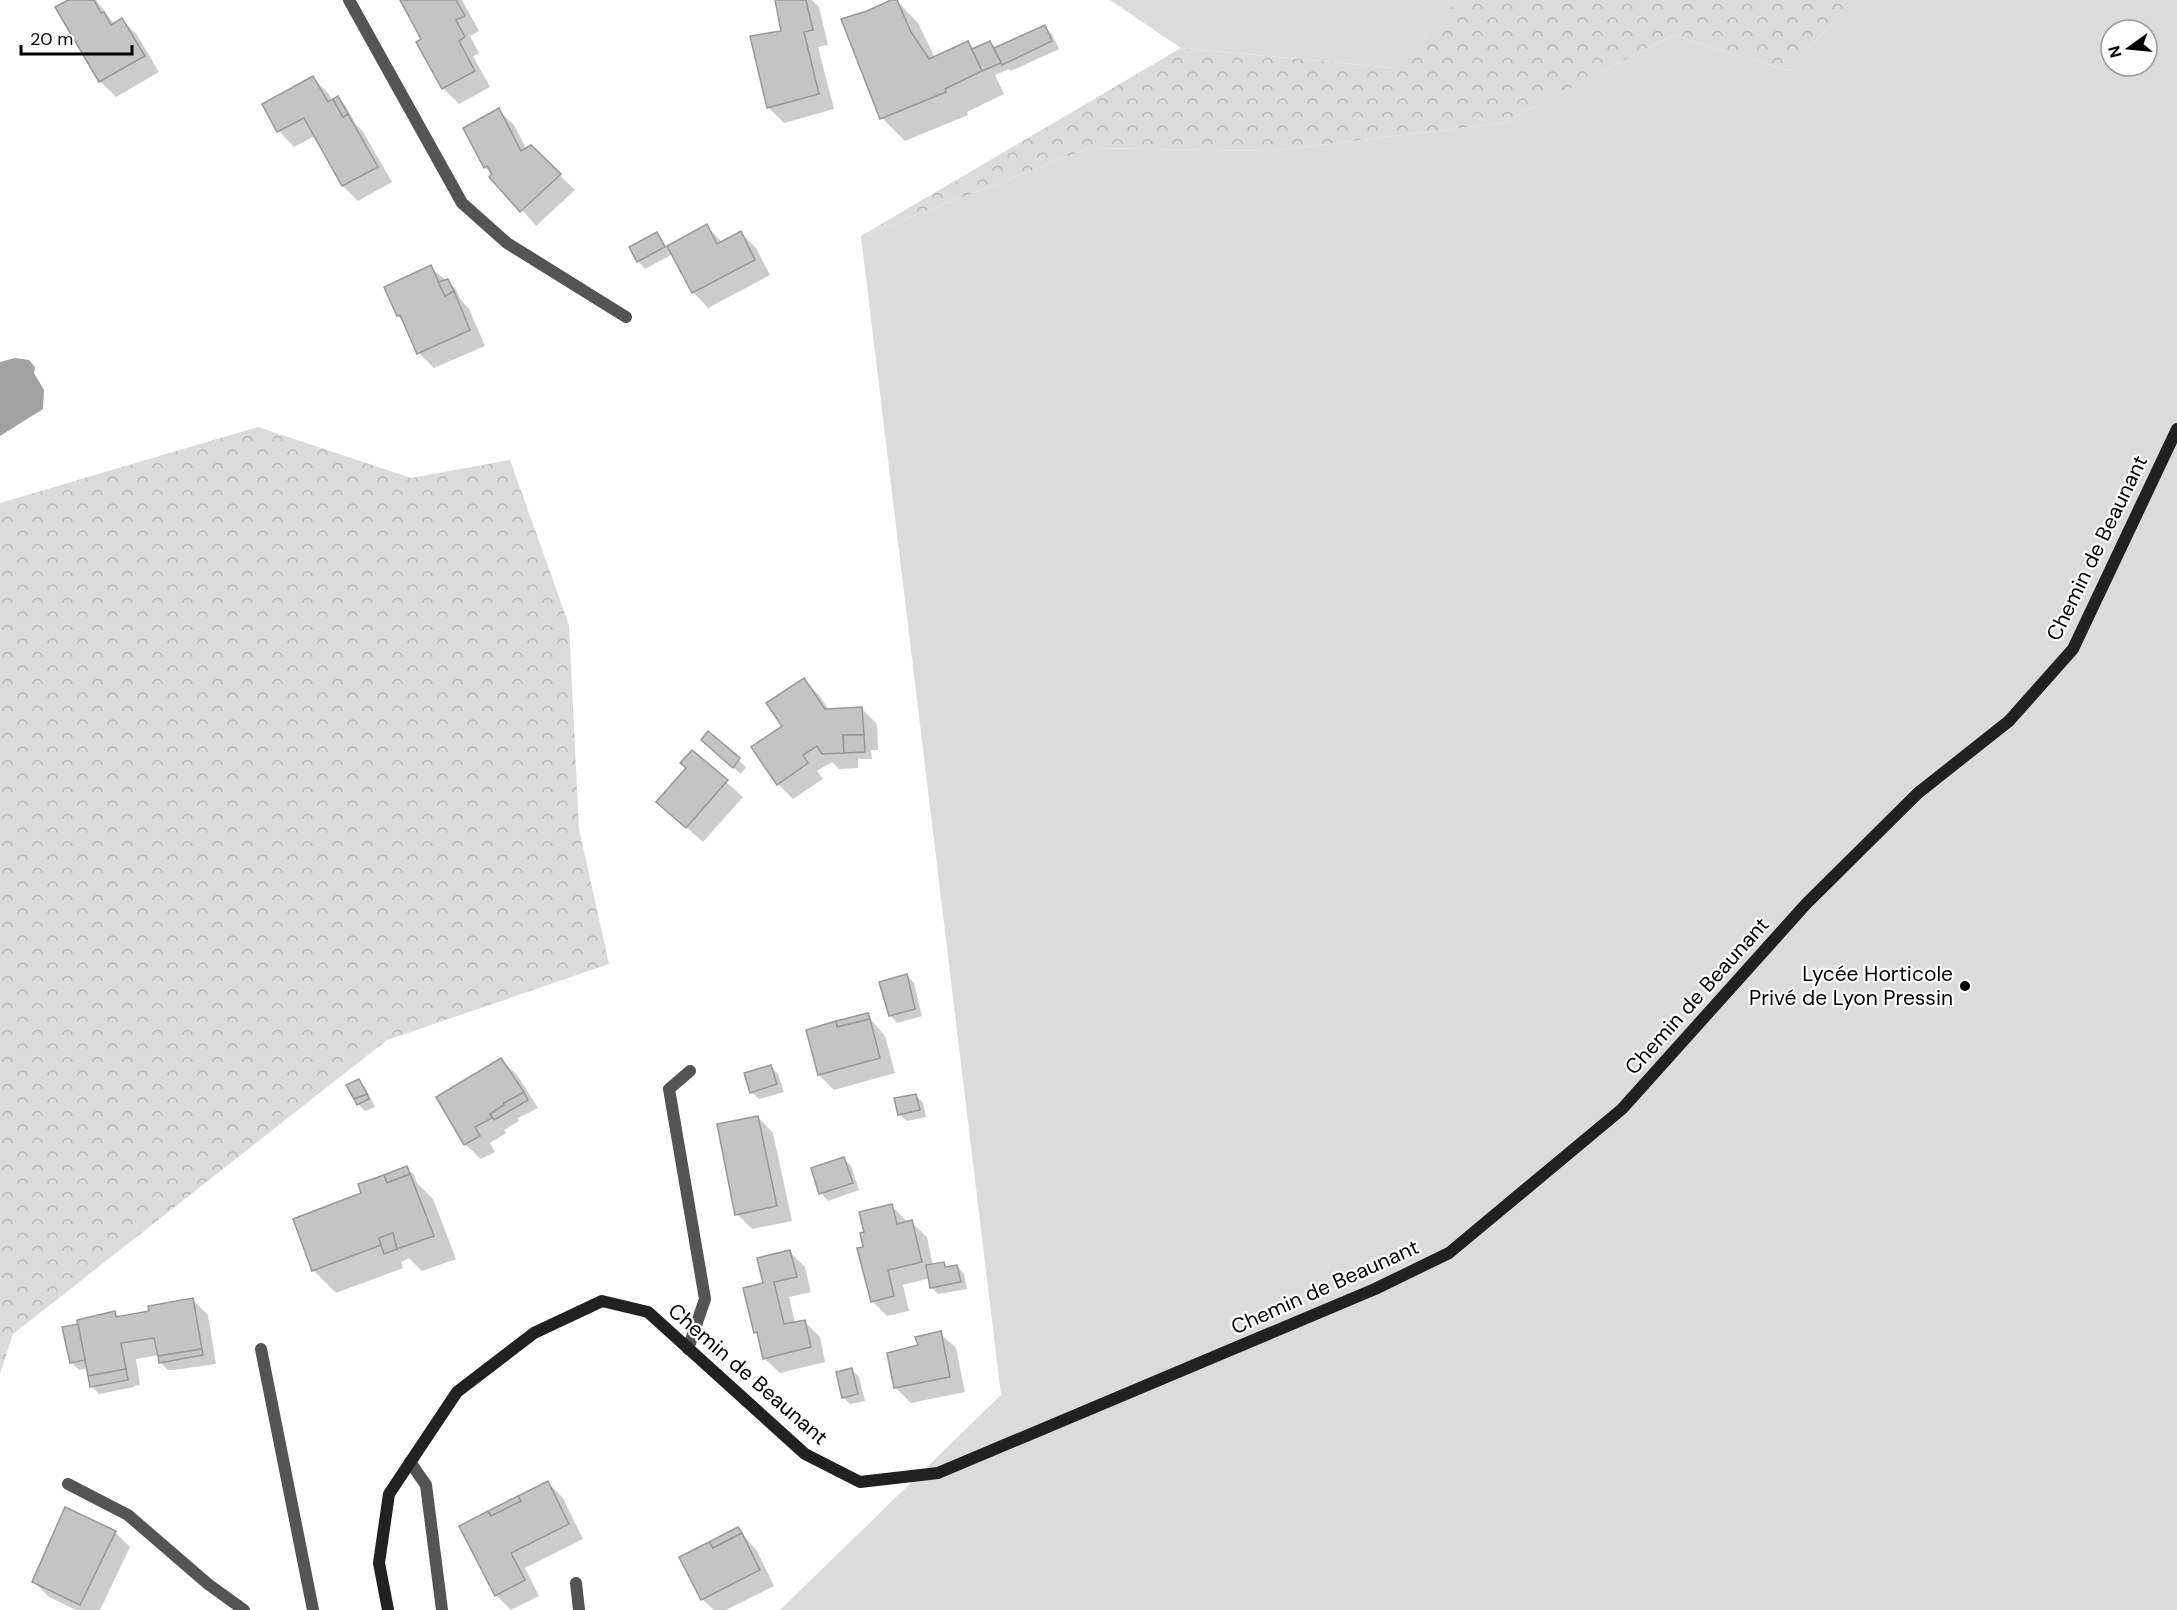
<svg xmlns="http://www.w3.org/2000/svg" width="2177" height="1610" viewBox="0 0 2177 1610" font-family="'DM Sans',sans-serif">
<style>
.grass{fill:#dbdbdb;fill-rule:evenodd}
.forest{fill:url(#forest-crowns)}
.water{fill:#a2a2a2}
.shadow{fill:#0003;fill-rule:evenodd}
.building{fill:#c4c4c4;stroke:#989898;stroke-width:1.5}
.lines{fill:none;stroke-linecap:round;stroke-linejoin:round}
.lane{stroke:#545454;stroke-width:12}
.street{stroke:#545454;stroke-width:12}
.secondary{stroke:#212121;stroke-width:12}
.poi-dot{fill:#000;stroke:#fff;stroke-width:2}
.labels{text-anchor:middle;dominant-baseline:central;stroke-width:4.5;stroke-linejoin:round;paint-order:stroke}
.street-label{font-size:21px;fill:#000;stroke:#fff}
.poi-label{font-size:21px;fill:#000;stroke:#fff;text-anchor:end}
</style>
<defs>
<pattern id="forest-crowns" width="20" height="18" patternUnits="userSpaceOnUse" patternTransform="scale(1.5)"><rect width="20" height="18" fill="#dbdbdb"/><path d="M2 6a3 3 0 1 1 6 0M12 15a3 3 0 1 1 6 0" fill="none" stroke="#bababa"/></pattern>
</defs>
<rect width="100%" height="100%" fill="#fff"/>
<g class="grass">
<path d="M1110 0H1458L1394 68 1181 48Z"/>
<path d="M1851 0H2177V1610H780L1001 1395 861 236 1090 148 1269 151 1503 123 1673 35 1790 71ZM2111 30H2147V66H2111Z"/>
</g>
<g class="forest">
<path d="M1458 0H1851L1790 71 1673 35 1503 123 1269 151 1090 148 861 236 1181 48 1394 68Z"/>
<path d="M258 427 411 478 510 460 569 625 579 829 609 964 387 1040 13 1334 0 1374V503Z"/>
</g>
<path class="water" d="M15 358 29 360 35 367 34 373 44 390 43 409 0 436V362Z"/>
<g class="shadow">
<path d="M71 0H96L114 24 122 20 137 35 159 72 116 97 101 82 57 8Z"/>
<path d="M401 0H462L479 31 470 36 479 53 473 56 490 87 459 104 443 88 423 39Z"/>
<path d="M777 0H812L819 7 828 45 818 47 834 109 784 123 768 107 783 32Z"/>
<path d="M896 0 918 23 935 58 968 43 974 49 990 42 996 48 1044 27 1052 34 1059 49 1011 71 1009 69 995 75 1004 94 967 112 968 115 905 141 882 118 867 13Z"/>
<path d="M313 78 328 93 333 101 338 98 345 105 355 123 363 132 392 182 358 201 343 186 315 136 294 147 279 131 264 105Z"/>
<path d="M498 110 514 125 527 150 531 147 575 190 536 226 485 167 465 128Z"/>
<path d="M706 226 722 242 740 233 756 248 770 275 708 308 693 292 673 254 645 269 638 261 657 234 667 247Z"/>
<path d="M430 267 455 288 461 300 469 309 485 346 434 368 419 353 405 323 398 316Z"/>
<path d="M804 680 819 695 829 710 861 708 877 724 878 750H871L872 759H858V768L839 769 832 762 817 771 823 779 793 799 778 784 784 727Z"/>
<path d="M708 733 746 767 741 774 710 747Z"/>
<path d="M692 752 743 797 703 842 658 802 688 768Z"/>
<path d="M907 976 914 983 922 1016 897 1023 890 1015Z"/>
<path d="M867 1015 885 1036 895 1073 834 1090 819 1075Z"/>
<path d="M501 1060 517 1075 538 1108 518 1118 519 1121 504 1130 506 1133 490 1143 495 1152 481 1159 465 1144ZM486 1113H490L495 1119 494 1121Z"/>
<path d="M771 1066 778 1074 784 1092 759 1099 752 1092Z"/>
<path d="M359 1081 366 1088 375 1107 365 1111 358 1104Z"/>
<path d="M915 1095 923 1103 926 1117 907 1121 899 1114Z"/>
<path d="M758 1117 773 1133 792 1221 752 1229 737 1214Z"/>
<path d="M843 1158 851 1166 859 1190 828 1201 821 1193Z"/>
<path d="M407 1168 414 1175 417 1183 433 1199 456 1259 422 1271 409 1258 401 1262 403 1268 336 1293 313 1270 363 1194Z"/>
<path d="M892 1206 908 1223 911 1222 927 1237 933 1266 944 1263 948 1268 957 1266 964 1274 967 1289 938 1294 931 1287 930 1278 903 1285 909 1311 887 1316 872 1301 865 1248 866 1233Z"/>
<path d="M789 1251 805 1267 811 1292 789 1297 795 1323 804 1321 820 1337 825 1362 780 1373 764 1358 760 1336 756 1332 764 1284Z"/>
<path d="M193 1300 208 1315 216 1364 174 1370H168L160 1362 159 1355 136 1359 140 1385 134 1386V1387L99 1394 91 1386 88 1368 79 1370 71 1362 115 1313 120 1318 151 1312Z"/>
<path d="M940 1333 956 1348 965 1392 911 1403 896 1388 888 1354 920 1346Z"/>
<path d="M852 1370 859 1377 865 1401 850 1404 843 1397Z"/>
<path d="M548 1483 563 1498 583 1539 525 1568 539 1596 511 1610 496 1595 461 1526Z"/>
<path d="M738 1529 757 1551 774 1586 726 1610H714L702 1599Z"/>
<path d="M115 1532 130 1547 100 1610H76L49 1597 34 1582Z"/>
</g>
<g class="building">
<path d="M68 0H94L101 13 104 12 111 25 122 18 145 56 99 82 55 7Z"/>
<path d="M400 0H456L465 16 456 20 465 37 459 41 475 71 442 89 416 42 421 39Z"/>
<path d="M775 0H806L813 30 804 32 819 94 767 108 750 36 781 31Z"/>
<path d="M891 0H897L911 32 929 59 968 41 982 71 945 89 946 92 880 119 841 19 867 11Z"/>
<path d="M1045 25 1052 41 1002 65 994 48Z"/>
<path d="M990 41 1001 63 982 71 972 49Z"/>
<path d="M313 76 328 102 333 99 343 117 348 114 378 167 342 186 304 118 277 132 262 104Z"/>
<path d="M338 96 348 114 343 117 333 99Z"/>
<path d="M499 108 521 151 531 145 561 174 520 212 489 177 492 174 487 166 484 168 463 128Z"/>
<path d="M707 224 717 244 741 231 755 260 692 293 667 246Z"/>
<path d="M657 232 665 247 637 262 629 247Z"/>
<path d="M431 265 445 296 454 291 470 330 417 354 400 315 397 316 384 287Z"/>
<path d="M448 279 454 291 445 296 438 282Z"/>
<path d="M804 678 825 709 862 707 864 735H843L844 753 822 754 817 746 803 755 808 763 777 785 751 747 782 726 766 703Z"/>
<path d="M708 731 740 758 733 768 701 740Z"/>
<path d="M843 735H864L865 752 844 753Z"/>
<path d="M692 750 728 780 686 828 656 802 686 768 680 763Z"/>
<path d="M907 974 915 1009 889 1016 879 982Z"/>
<path d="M868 1013 870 1019 837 1027 836 1021Z"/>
<path d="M870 1019 880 1058 818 1075 806 1030 836 1021 837 1027Z"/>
<path d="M501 1058 524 1092 504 1103V1105L490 1114 492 1118 475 1127 480 1136 464 1145 436 1097Z"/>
<path d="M771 1065 777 1084 750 1093 744 1073Z"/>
<path d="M359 1079 367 1094 354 1099 346 1085Z"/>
<path d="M524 1092 528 1100 494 1120 490 1114 504 1105V1103Z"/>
<path d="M367 1094 369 1099 357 1105 354 1099Z"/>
<path d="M916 1094 920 1110 898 1115 894 1098Z"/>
<path d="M758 1116 777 1206 735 1215 717 1124Z"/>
<path d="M844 1157 853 1183 819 1194 811 1168Z"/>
<path d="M407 1166 410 1174 387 1183 384 1175Z"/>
<path d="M410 1174 434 1236 397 1249 393 1233 379 1238 381 1245 312 1271 293 1219 361 1193 358 1184 384 1175 387 1183Z"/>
<path d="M892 1204 897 1224 912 1220 922 1262 888 1270 894 1296 871 1302 857 1248 863 1247 860 1233 864 1232 859 1212Z"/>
<path d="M393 1233 397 1249 384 1254 379 1238Z"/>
<path d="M790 1250 797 1277 774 1282 784 1324 805 1320 811 1347 763 1359 757 1332 754 1333 743 1288 763 1283 757 1258Z"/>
<path d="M944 1262 945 1267 957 1265 961 1282 930 1288 926 1265Z"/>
<path d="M193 1298 202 1349 158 1356 154 1338 121 1343 126 1369 88 1376 77 1320 115 1311 116 1317 149 1311 148 1306Z"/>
<path d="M78 1324 85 1360 70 1363 62 1327Z"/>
<path d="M941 1331 950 1377 894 1388 887 1353 918 1345 915 1337Z"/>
<path d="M202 1349 203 1355 159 1363 158 1356Z"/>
<path d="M852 1368 858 1394 842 1398 836 1372Z"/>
<path d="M126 1369 128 1380 90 1387 88 1376Z"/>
<path d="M548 1481 569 1524 511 1553 525 1580 495 1596 459 1526 488 1511 491 1516 521 1501 518 1496Z"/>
<path d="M518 1496 521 1501 491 1516 488 1511Z"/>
<path d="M65 1507 116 1531 80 1605 32 1582Z"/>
<path d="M738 1527 742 1533 713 1548 709 1542Z"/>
<path d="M742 1533 760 1570 701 1600 679 1557 709 1542 713 1548Z"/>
</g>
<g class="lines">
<g class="lane">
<path d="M261 1349 313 1610"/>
<path d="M688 1349 705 1299 669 1089 690 1071"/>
<path d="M410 1462 426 1485 442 1610"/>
<path d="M68 1484 128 1515 208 1584 244 1610"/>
<path d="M576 1583 579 1610"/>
</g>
<path class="street" d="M349 0 462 203 507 243 626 317"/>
<path class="secondary" d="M388 1610 379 1563 389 1494 457 1392 534 1333 602 1301 648 1312 805 1454 860 1482 938 1473 1375 1289 1449 1253 1622 1109 1806 904 1918 793 2009 721 2073 649 2177 429"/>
</g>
<circle class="poi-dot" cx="1965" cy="986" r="6"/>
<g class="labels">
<g class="street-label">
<text transform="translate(2097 548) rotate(-64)">Chemin de Beaunant</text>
<text transform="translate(1697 996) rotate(-48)">Chemin de Beaunant</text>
<text transform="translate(1325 1287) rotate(-24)">Chemin de Beaunant</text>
<text transform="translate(748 1374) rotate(41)">Chemin de Beaunant</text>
</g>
<g class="poi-label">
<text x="1953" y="974">Lycée Horticole<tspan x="1953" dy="24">Privé de Lyon Pressin</tspan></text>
</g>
</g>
<g transform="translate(2129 48) rotate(255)"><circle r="28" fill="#ffffff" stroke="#999999" stroke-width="1.5"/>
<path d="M0-4.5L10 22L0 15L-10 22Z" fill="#000000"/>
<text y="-9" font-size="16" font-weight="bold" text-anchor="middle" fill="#000000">N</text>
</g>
<path d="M21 45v9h111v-9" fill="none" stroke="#000000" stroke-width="3"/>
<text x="30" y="45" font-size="18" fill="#000000" stroke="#ffffff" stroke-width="4.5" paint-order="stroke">20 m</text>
</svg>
